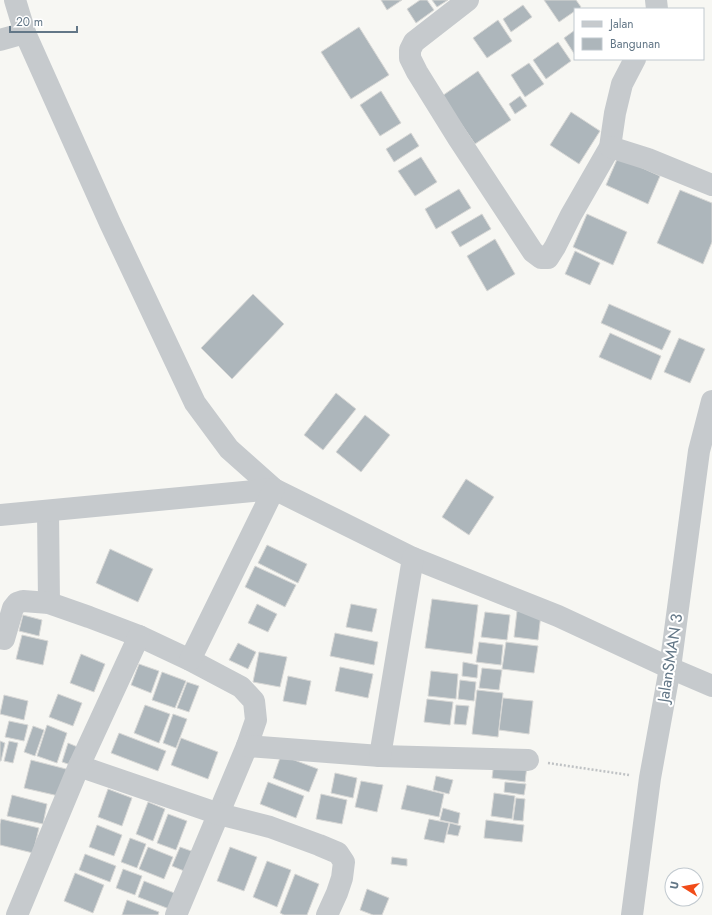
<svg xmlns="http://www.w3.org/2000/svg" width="712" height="915" viewBox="0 0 712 915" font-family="Jost,sans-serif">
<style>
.building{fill:#adb6bb;stroke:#d8d8d6}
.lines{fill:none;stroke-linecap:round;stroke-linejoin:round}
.path{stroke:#bfc2c4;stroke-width:2.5;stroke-dasharray:2 2;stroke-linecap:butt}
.minor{stroke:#c6cacd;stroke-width:22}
.labels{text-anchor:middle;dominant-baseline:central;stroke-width:4;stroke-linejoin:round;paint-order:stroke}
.street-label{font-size:16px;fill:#637787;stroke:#fff}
</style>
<rect width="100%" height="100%" fill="#f7f7f3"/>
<g class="building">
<path d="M381 0H402L387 10Z"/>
<path d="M420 0H427L434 10 416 23 407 9Z"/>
<path d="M432 0H448L437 7Z"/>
<path d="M544 0H576L581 7 579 9H575V11L559 22Z"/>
<path d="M523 5 532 17 511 32 503 19Z"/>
<path d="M498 20 512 41 487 58 473 38Z"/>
<path d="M359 27 389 75 351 99 321 52Z"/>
<path d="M575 30V55L564 38Z"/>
<path d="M558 42 571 61 546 79 533 60Z"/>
<path d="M529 63 544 84 525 97 511 75Z"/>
<path d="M478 71 511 120 475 144 442 96Z"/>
<path d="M381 91 401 123 380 136 360 105Z"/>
<path d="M520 96 527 106 515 114 509 104Z"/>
<path d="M571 112 600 131 579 164 550 145Z"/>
<path d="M411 133 419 146 394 162 386 149Z"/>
<path d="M421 157 437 182 415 196 398 171Z"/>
<path d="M618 157 660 176 648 204 606 185Z"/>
<path d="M459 189 471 208 436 229 425 209Z"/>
<path d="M680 190 712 203V242L703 264 657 243Z"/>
<path d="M482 214 491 229 460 247 451 232Z"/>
<path d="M587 214 627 232 613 265 573 247Z"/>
<path d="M495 239 515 274 487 291 467 256Z"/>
<path d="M575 251 600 263 590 285 565 274Z"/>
<path d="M253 294 284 324 232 379 201 348Z"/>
<path d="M609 304 671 331 662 350 601 323Z"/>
<path d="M610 333 661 356 651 380 599 357Z"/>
<path d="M679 338 705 349 690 383 664 372Z"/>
<path d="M336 393 356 409 323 450 304 435Z"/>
<path d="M365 415 390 435 361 472 336 452Z"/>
<path d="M466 479 494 497 469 535 442 517Z"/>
<path d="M267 545 307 564 298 583 258 563Z"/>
<path d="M110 549 153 569 138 602 96 583Z"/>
<path d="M255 566 296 585 285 607 245 587Z"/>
<path d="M432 599 478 605 472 654 425 648Z"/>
<path d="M257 604 277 614 268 632 248 623Z"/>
<path d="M351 604 377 609 372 632 346 627Z"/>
<path d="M517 611 541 614 538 640 514 637Z"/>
<path d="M485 612 510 615 507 640 481 637Z"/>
<path d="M23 615 42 620 39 636 19 631Z"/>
<path d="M335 633 378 642 374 665 330 656Z"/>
<path d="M22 635 48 641 43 665 16 659Z"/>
<path d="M479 642 503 645 501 665 476 662Z"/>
<path d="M506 642 538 646 534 673 502 669Z"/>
<path d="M238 643 256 652 248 669 229 660Z"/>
<path d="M259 652 287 657 280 687 253 682Z"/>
<path d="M81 654 105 664 94 692 70 683Z"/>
<path d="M463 662 478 665 477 678 462 676Z"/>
<path d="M139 664 159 671 151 693 131 685Z"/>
<path d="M340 667 373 674 368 698 335 691Z"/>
<path d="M482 668 502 670 499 690 479 688Z"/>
<path d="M431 671 458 674 456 699 428 696Z"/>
<path d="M162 672 186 681 175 708 152 700Z"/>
<path d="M288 676 311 681 306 705 283 701Z"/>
<path d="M460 680 476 682 474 701 458 699Z"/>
<path d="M187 682 199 686 189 712 177 708Z"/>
<path d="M477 690 503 693 498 737 472 734Z"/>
<path d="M58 694 82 703 73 726 49 717Z"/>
<path d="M4 695 28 701 24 720 0 714Z"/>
<path d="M503 698 533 701 529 734 499 730Z"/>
<path d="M427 699 453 702 450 725 424 722Z"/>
<path d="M145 705 170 714 159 743 134 733Z"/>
<path d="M456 705 469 706 466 725 454 724Z"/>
<path d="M173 714 187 719 176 748 163 743Z"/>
<path d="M9 721 28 725 24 741 5 737Z"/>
<path d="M47 725 67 733 57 763 37 756Z"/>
<path d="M33 726 44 730 35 756 24 752Z"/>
<path d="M119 733 166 751 158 771 111 753Z"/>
<path d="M181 738 218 752 208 779 171 765Z"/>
<path d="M0 741 5 743 1 761H0Z"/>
<path d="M9 741 18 743 13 763 4 761Z"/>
<path d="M68 743 80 748 74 766 62 762Z"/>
<path d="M281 755 318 769 309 792 273 778Z"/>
<path d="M31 760 70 770 63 797 24 788Z"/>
<path d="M494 762 527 766 525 782 492 778Z"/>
<path d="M335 773 357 778 353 798 331 793Z"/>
<path d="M436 776 453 780 449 794 433 790Z"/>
<path d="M361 781 383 785 377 812 355 807Z"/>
<path d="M268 782 304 796 296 818 260 804Z"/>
<path d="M505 782 526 784 524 795 504 792Z"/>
<path d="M407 785 444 794 439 817 401 809Z"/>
<path d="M108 789 132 798 122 826 98 817Z"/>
<path d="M494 793 515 796 512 819 491 816Z"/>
<path d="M321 794 347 800 342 824 316 819Z"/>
<path d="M12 795 47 804 43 824 7 816Z"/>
<path d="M516 798 525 799 523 821 513 820Z"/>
<path d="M148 802 165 809 153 841 136 834Z"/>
<path d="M443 808 460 813 458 824 440 820Z"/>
<path d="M168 814 187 821 176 850 157 843Z"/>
<path d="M1 819 39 828 33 853 0 845V824Z"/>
<path d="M429 819 449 823 444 843 424 839Z"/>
<path d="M486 820 524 825 522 842 484 838Z"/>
<path d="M450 823 461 826 458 836 447 834Z"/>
<path d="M97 825 122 835 114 856 89 847Z"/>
<path d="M130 838 146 844 137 868 121 862Z"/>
<path d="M148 847 173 857 164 879 139 869Z"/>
<path d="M180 847 197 853 189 873 172 866Z"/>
<path d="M230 847 257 857 244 891 217 881Z"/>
<path d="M85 854 116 866 110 882 79 870Z"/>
<path d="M392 857 407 859V866L391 864Z"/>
<path d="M267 861 291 870 277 907 253 897Z"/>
<path d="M123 869 142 876 135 895 116 888Z"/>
<path d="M75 873 104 885 93 913 64 901Z"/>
<path d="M295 874 319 884 307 915H284L280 913Z"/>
<path d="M144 881 177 894 172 910 138 897Z"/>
<path d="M367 889 389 898 382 915H373L360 910Z"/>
<path d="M127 900 159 912 158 915H122Z"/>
</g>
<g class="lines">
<path class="path" d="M548 763 629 775"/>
<g class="minor">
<path d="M15 0 25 33 110 223 195 403 229 449 274 489 413 558 558 616 670 668 712 686"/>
<path d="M468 0 414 42 410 50V58L417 72 458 138 533 252 541 258H548L555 247 571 215 610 147 615 113 622 84 635 59"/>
<path d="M656 0 657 9"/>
<path d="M0 40 25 33"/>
<path d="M610 147 648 159 712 185"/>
<path d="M48 511 49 603"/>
<path d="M0 515 274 489"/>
<path d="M4 639 13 608 17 603 23 601 49 603 89 617 139 636 190 660 241 687 254 701 256 720 247 746 176 915"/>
<path d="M190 660 274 489"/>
<path d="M247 746 380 756 528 760"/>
<path d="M380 756 413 558"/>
<path d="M79 766 219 814 270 827 319 845 338 853 344 862 342 878 337 893 327 915"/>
<path d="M17 915 79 766 139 636"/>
<path d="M632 915 650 778 670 668 699 451 712 401"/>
</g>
</g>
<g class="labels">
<g class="street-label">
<text transform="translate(670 658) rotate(-81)">JalanSMAN 3</text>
</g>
</g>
<rect x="574" y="8" width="130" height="52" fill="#ffffff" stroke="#c1c9cf"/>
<rect x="582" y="21" width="20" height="6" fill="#c6cacd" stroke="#c1c9cf"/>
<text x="610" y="28" font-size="12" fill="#637787">Jalan</text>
<rect x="582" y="38" width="20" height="12" fill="#adb6bb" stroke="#c1c9cf"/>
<text x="610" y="48" font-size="12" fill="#637787">Bangunan</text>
<g transform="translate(684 887) rotate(281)"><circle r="19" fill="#ffffff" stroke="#c1c9cf"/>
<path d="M0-3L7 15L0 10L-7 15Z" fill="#f14c19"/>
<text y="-6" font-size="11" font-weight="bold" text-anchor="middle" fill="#637787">U</text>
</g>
<path d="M10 26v6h67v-6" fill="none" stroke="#637787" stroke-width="2"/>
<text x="16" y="26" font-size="12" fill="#637787" stroke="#ffffff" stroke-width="3" paint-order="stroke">20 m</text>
</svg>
